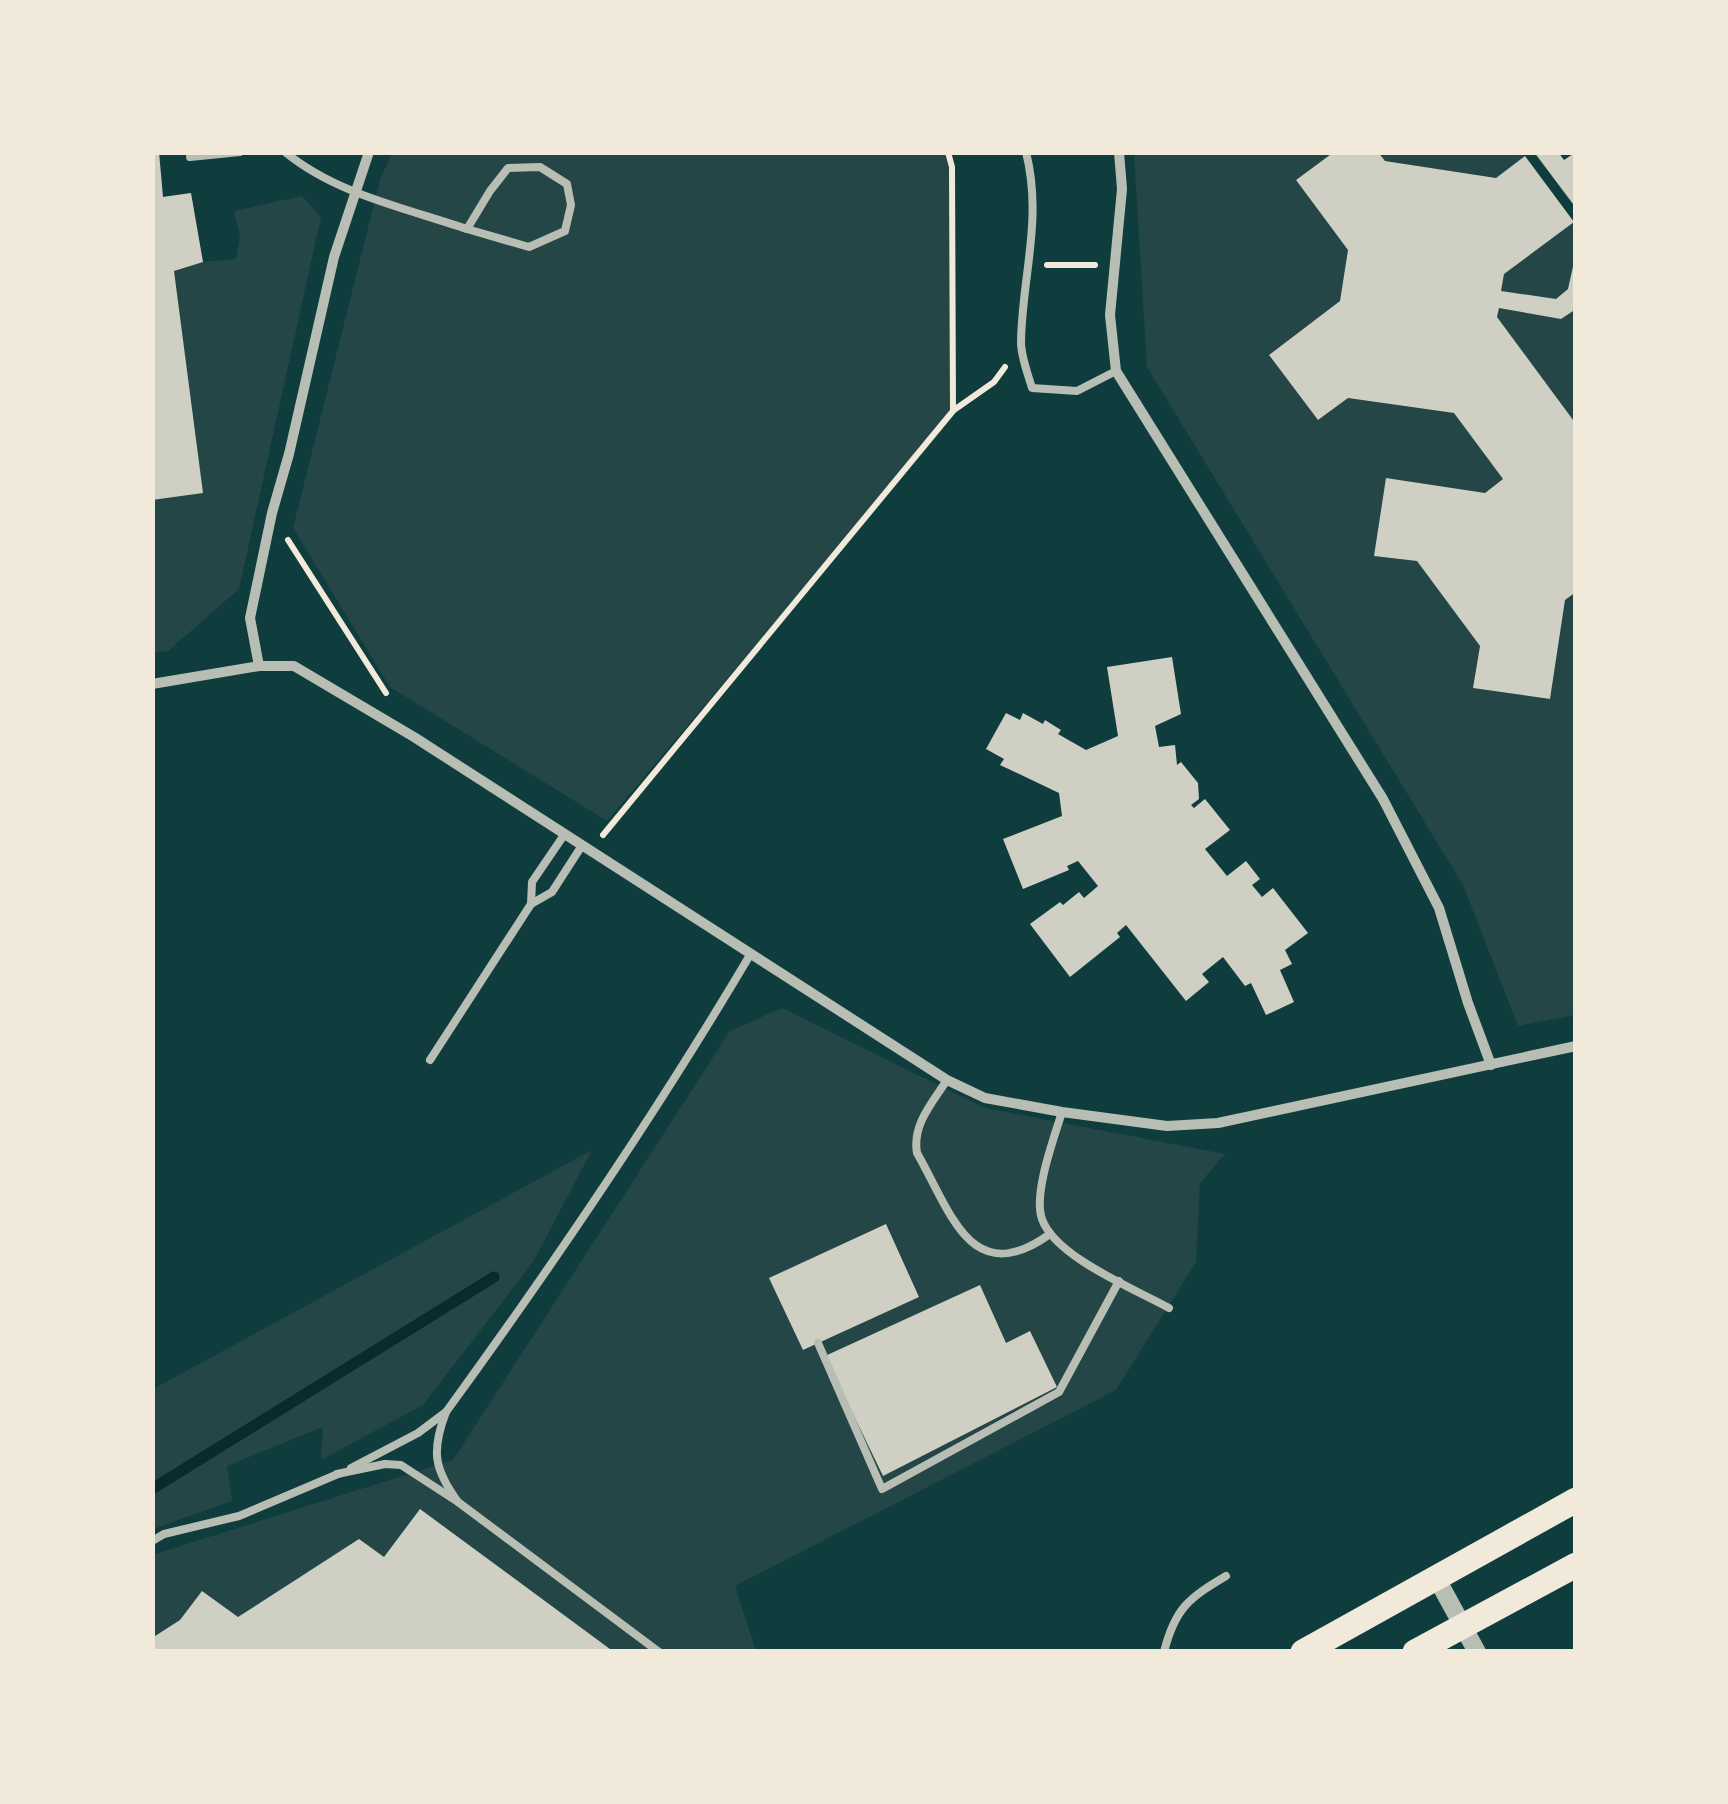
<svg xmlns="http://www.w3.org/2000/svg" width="1728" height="1804" viewBox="0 0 1728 1804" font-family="'Fira Sans Condensed',sans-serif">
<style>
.green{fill:#244646}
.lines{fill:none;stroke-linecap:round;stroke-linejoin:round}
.stream{stroke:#0a2a2b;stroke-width:11}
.building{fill:#cfcfc3}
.path{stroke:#f1e9da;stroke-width:6}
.service{stroke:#b8beb3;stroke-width:8}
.minor{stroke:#b8beb3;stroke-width:10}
.tertiary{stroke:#b8beb3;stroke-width:18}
.primary{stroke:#f1e9da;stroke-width:25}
</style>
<rect width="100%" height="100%" fill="#0f3d3e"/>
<g class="green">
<path d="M1522 152 1525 156 1496 178 1385 161 1378 153Z"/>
<path d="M152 153H159L163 196 191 193 203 262 236 259 240 237 234 211 302 196 321 217 239 589 168 651 153 653Z"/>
<path d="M392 153H946L952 167 953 411 607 821 390 687 293 528 380 180Z"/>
<path d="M1134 153H1334L1296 180 1348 250 1340 301 1269 355 1318 420 1348 398 1454 413 1503 479 1485 493 1387 478 1374 556 1417 561 1480 646 1474 688 1550 699 1565 600 1575 592V1015L1518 1026 1463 885 1147 367Z"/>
<path d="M1574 222 1576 230 1575 424 1497 317 1504 274Z"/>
<path d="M782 1008 985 1108 1225 1154 1200 1183 1196 1262 1116 1390 735 1586 756 1651H174L153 1635 152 1555 453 1460 730 1031Z"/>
<path d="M592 1150 533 1262 423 1405 321 1460 323 1427 227 1466 232 1501 153 1529V1389Z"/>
</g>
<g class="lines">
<path class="stream" d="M152 1489 494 1277"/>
</g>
<g class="building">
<path d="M152 152H159L163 197 191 193 203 262 174 271 203 493 152 500Z"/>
<path d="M1334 152H1378L1385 161 1496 178 1525 156 1574 222 1504 274 1501 291 1556 299 1568 289 1576 253V309L1561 319 1499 308 1497 317 1576 424V592L1565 600 1550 699 1473 688 1480 646 1417 561 1374 556 1386 478 1485 493 1503 479 1454 413 1348 398 1318 420 1269 355 1340 301 1348 250 1296 180Z"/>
<path d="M1534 152H1558L1564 160 1576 152V208Z"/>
<path d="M1172 657 1181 714 1155 726 1159 747 1175 745 1177 765 1181 762 1198 783 1199 799 1191 805 1194 808 1205 799 1230 830 1205 849 1227 876 1246 861 1260 879 1252 885 1262 897 1273 888 1308 933 1285 950 1292 964 1280 970 1294 1002 1266 1015 1251 983 1245 986 1223 957 1202 974 1209 982 1186 1001 1126 925 1117 933 1120 937 1070 977 1030 924 1060 902 1063 905 1079 892 1084 898 1098 886 1078 861 1067 866 1069 870 1023 889 1003 839 1062 816 1059 793 1000 765 1004 759 986 749 1006 713 1020 720 1023 713 1043 724 1045 720 1061 730 1058 734 1086 750 1118 736 1107 667Z"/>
<path d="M886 1224 919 1297 803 1350 769 1278Z"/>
<path d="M980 1285 1006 1343 1030 1331 1057 1387 883 1476 825 1356Z"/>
<path d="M420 1509 614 1652H152V1638L180 1620 202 1591 238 1617 359 1539 384 1557Z"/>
</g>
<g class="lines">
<g class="path">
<path d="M1047 265H1095"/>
<path d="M954 410 994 382 1005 367"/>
<path d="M288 540 386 693"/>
<path d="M603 835 953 411 952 167 948 152"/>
</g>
<g class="service">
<path d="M285 152C336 194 405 208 467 229"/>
<path d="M1026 152C1043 220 1022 276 1021 342 1021 357 1028 374 1032 388L1077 391 1116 371"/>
<path d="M190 157 240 152"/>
<path d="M540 167 567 184 571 205 565 231 529 247 467 229 490 191 508 168Z"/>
<path d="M531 904 532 882 564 835"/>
<path d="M430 1060 531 904 552 892 581 847"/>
<path d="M947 1080C932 1103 912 1125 917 1153 951 1212 971 1291 1050 1234"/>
<path d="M1062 1112C1054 1138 1033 1194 1042 1219 1055 1257 1135 1289 1169 1308"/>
<path d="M818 1343 882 1489 1059 1392 1119 1281"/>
<path d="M351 1468 418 1433 446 1412"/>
<path d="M337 1474 385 1464 401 1465 458 1502 659 1652"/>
<path d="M458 1502C434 1469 431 1451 446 1412 553 1265 657 1112 750 955"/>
<path d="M152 1541 164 1534 239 1516 338 1474"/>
<path d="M1164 1652C1175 1608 1189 1598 1226 1576"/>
</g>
<g class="minor">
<path d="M1119 152 1122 189 1110 315 1116 371 1383 799 1439 908 1468 1003 1491 1065"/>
<path d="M259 666 250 618 272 513 289 454 334 257 369 152"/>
<path d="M152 684 259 666H294L414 737 947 1080 985 1098 1062 1112 1167 1126 1218 1123 1576 1046"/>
</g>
<path class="tertiary" d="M1437 1579 1477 1652"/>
<g class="primary">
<path d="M1303 1652 1576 1500"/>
<path d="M1415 1652 1576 1565"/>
</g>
</g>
<rect width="1728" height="1804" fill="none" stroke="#f1e9da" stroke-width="310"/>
</svg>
